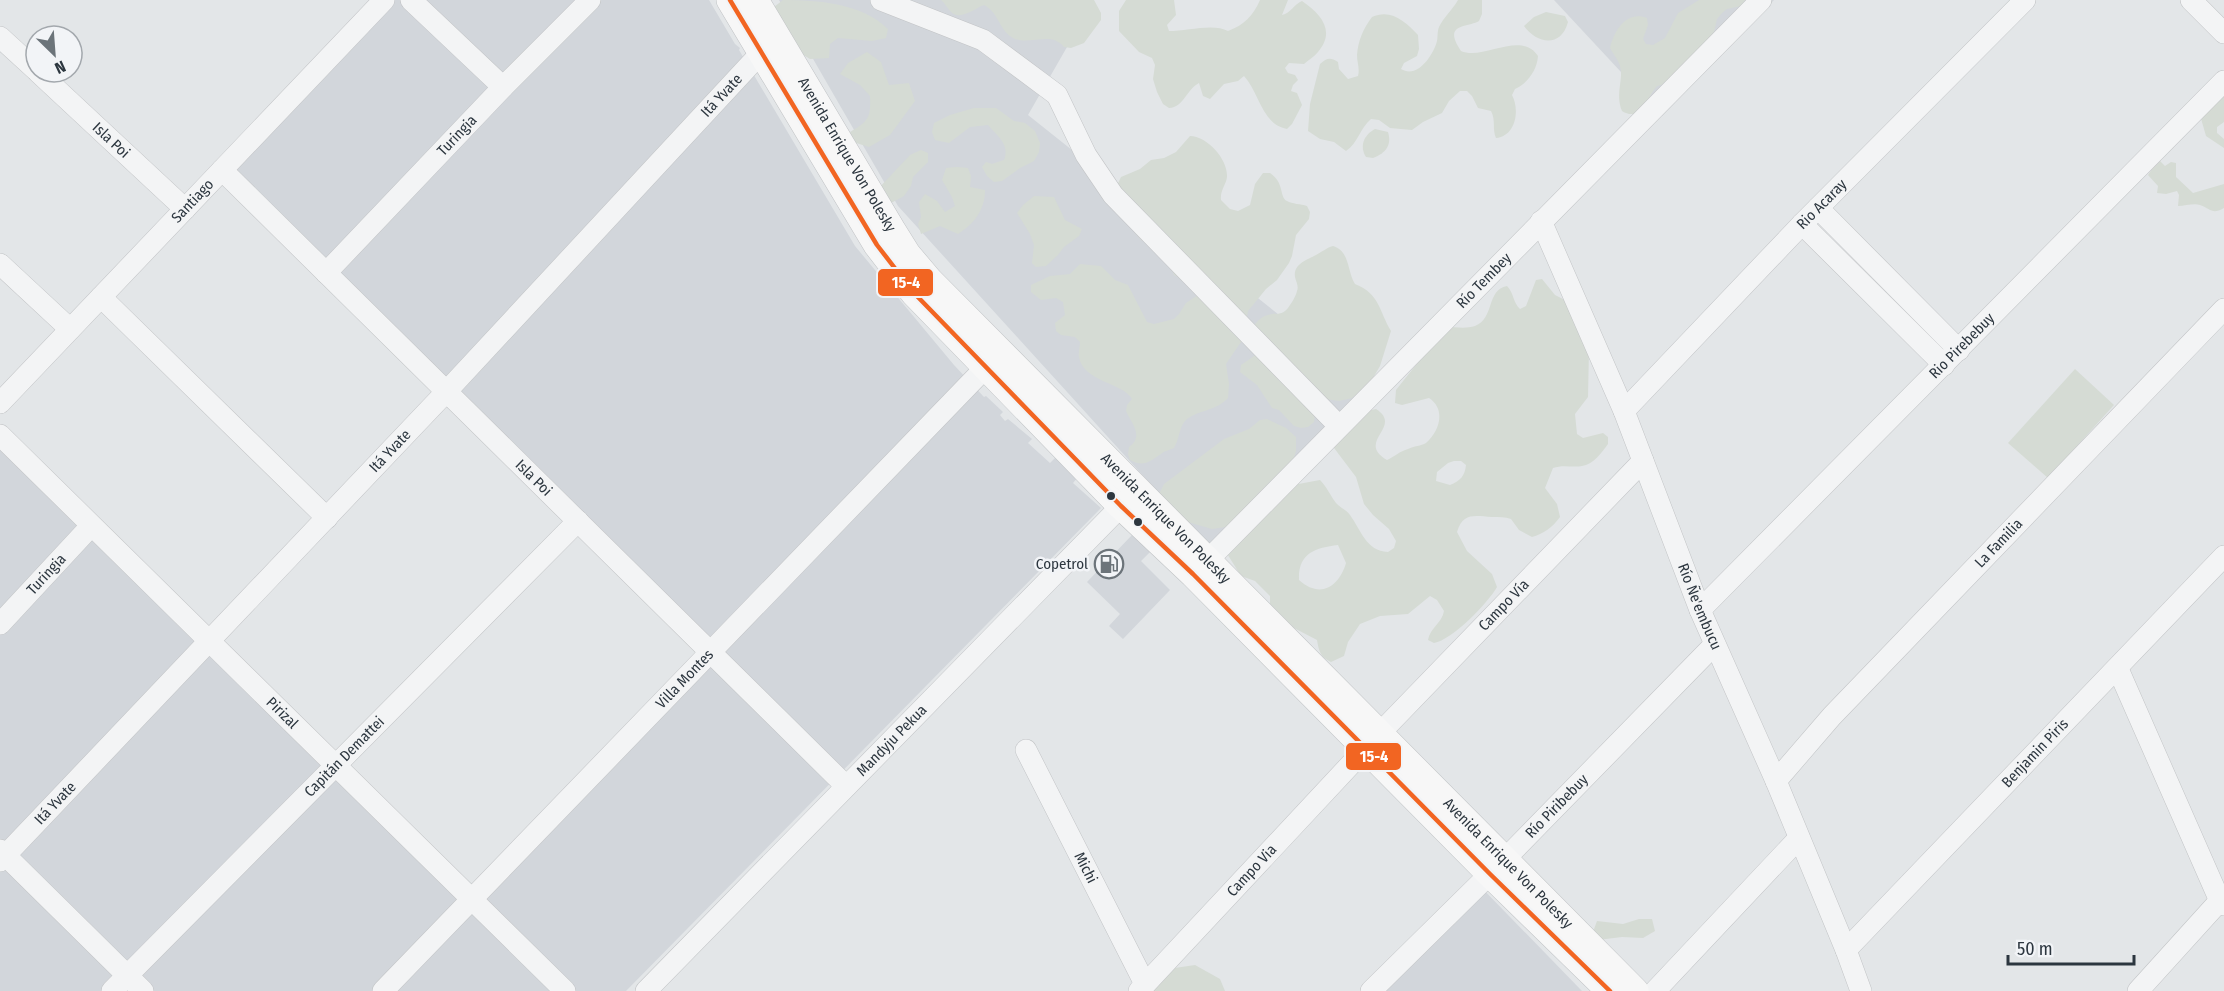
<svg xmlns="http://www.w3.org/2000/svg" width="2224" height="991" viewBox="0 0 2224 991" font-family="'Fira Sans Condensed',sans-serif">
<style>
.built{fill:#d2d6db}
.green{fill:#d5dbd4;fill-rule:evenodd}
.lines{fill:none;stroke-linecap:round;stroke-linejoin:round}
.minor-casing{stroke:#c2c4c6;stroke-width:22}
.major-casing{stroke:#c0c3c5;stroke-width:28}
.minor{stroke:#f3f4f5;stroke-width:21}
.major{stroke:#f7f7f7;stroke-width:27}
.bus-1-casing{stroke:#f2f4f7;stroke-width:9}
.bus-1{stroke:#f26522;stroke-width:4.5}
.bus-dot{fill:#2c363f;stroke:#f2f4f7;stroke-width:2}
.labels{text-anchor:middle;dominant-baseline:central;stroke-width:5;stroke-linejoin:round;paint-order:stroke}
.street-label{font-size:15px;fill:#2c363f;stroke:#f2f4f7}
.poi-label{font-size:15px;fill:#2c363f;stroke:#f2f4f7;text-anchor:end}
.line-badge{stroke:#f2f4f7;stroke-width:2}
.badge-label{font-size:16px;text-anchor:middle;font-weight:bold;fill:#fff}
</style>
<rect width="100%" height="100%" fill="#e3e6e8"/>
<g class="built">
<path d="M382 0H709L735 44 740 48 739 50 855 246 954 365 984 397 986 396 1003 412 1000 415 1005 421 1008 419 1032 439 1028 443 1050 463 1056 457 1078 477 1073 483 1101 508 626 991H0V434L479 891 718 650 217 163Z"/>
<path d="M779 0H1094L1028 115 1381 396 1216 556 898 206Z"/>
<path d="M1554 0H1774L1662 116Z"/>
<path d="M1133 534 1151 551 1141 561 1170 590 1123 639 1109 626 1120 614 1087 582Z"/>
<path d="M1475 881 1582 991H1363Z"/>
</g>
<g class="green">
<path d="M783 0C817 0 862 3 888 29L886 38 872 41 838 38 830 44 829 58 810 59 797 51 774 7Z"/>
<path d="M941 0H1094L1101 13V20L1084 43 1071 48 1064 47C1051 31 1032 45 1015 39 999 32 999 12 984 5 975 8 961 21 951 12 947 8 945 3 941 0Z"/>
<path d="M1126 0H1174L1176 15 1167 25 1169 31C1187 31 1214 23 1228 31 1244 25 1253 16 1260 0H1288L1282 15C1291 13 1294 4 1302 1 1321 14 1336 31 1318 52 1314 57 1308 60 1304 64L1289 63 1285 68 1288 73 1295 75 1298 80 1293 85 1291 91 1297 93 1302 105 1292 124 1287 129C1262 125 1259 92 1244 76L1238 81 1224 84 1210 99 1203 96 1199 83C1186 90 1184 107 1169 108L1163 104 1157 92 1153 79 1155 65 1152 58 1139 52 1119 31V11Z"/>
<path d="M1458 0H1482V14L1479 21C1467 28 1442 23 1461 51 1483 61 1521 30 1538 56 1537 70 1528 83 1515 89L1512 95C1520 110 1516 136 1496 138 1492 129 1496 120 1491 111L1478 108 1472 96 1467 91H1460L1449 101 1442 113 1423 122 1412 130 1390 128 1379 120 1371 119C1360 128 1358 143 1346 151L1334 142 1320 139 1308 131 1310 104 1320 64C1327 58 1330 57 1338 62L1339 69 1348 79 1358 76C1360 68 1357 63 1357 55 1358 41 1363 29 1372 17 1391 8 1406 22 1418 35L1419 49 1417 56 1404 63 1401 69C1417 79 1433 56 1437 41 1438 37 1437 32 1439 27 1443 18 1453 9 1458 0Z"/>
<path d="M1699 0H1747L1741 6 1727 9 1722 13 1717 19 1714 32 1678 81 1657 86C1647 97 1641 123 1622 111 1615 93 1624 79 1620 66 1618 59 1613 54 1610 48 1614 31 1626 10 1647 18L1648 25 1643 39 1646 44 1653 45 1665 38 1678 13Z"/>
<path d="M1546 12 1565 16 1568 22C1561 48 1537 44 1524 26L1534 17Z"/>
<path d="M867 52 881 62 889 85 909 83 915 101 890 135 869 147 853 142 850 132C869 121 871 117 870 96L860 85 840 74 848 63Z"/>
<path d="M2224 91V122L2217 127V133L2224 139V148L2206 136 2200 115Z"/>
<path d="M974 108H996L1014 121 1025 123 1035 131 1040 143 1039 152 1034 161 1020 168 1002 181 994 182 987 176 982 167 986 162 992 164 1004 160C1010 144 998 137 988 125L970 127 949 143 935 140 932 132 934 123 950 115Z"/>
<path d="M1375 129 1388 132C1392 145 1386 153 1373 158L1366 157C1359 146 1364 135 1375 129Z"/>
<path d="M1190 136C1207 136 1228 159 1227 177 1226 185 1220 190 1221 200L1230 209 1238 211 1250 205 1255 184 1263 173H1270C1285 183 1279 197 1287 201 1292 204 1301 204 1307 206L1310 212 1309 219 1296 235 1292 256 1289 263 1277 280 1266 289 1248 311 1243 339 1226 364 1229 384 1228 398C1215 412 1196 410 1185 421 1179 428 1179 440 1174 448 1170 450 1164 451 1161 454 1150 461 1144 468 1130 460L1128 454 1129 447C1144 436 1132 424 1126 411L1127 405 1132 399C1124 383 1083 382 1079 357 1078 353 1080 347 1080 342L1075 337 1061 335 1056 331 1055 323 1065 315 1063 302 1056 298 1041 300 1031 292V285L1050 276 1070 274 1080 264 1101 266 1115 280 1128 285 1147 322 1154 324 1174 319 1179 314 1186 303 1204 291 1174 275 1169 262 1159 252 1141 240 1122 217 1111 209 1109 202 1121 177 1140 169 1151 160 1164 158 1176 152Z"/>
<path d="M921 150 928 153V162L913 177 911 186 904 196 891 203 877 190 910 155Z"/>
<path d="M2160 161 2165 166 2171 162 2176 163V177L2193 193 2224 184V208C2212 215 2211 209 2200 205 2194 203 2185 206 2178 206L2179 195 2177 191 2166 194 2157 193 2158 186 2148 175 2156 163Z"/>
<path d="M957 167 968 168 971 176 970 187 985 190C985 210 974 224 958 234L940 226 921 234 918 224 921 217 919 202 925 194 937 201 945 212 955 206 952 197 942 180 946 168Z"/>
<path d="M1034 196 1054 197 1065 220 1082 229 1079 236 1064 247 1058 255 1046 266 1036 267 1032 263 1034 245 1030 234 1017 213 1023 205Z"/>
<path d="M1333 246C1350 251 1347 271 1355 284 1380 294 1379 311 1391 331L1380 366 1369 385 1352 398 1339 401 1325 399 1315 415 1314 422 1308 427 1301 428 1294 426 1279 410 1272 408 1257 385 1240 372 1241 365 1257 354 1253 327C1268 305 1278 321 1288 308 1291 304 1296 296 1297 291 1299 286 1296 282 1295 277 1293 264 1307 260 1316 255 1322 252 1326 248 1333 246Z"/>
<path d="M1542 279 1555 295 1567 301 1589 349 1588 397 1575 414 1577 434 1583 438 1603 433 1608 437V444C1602 452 1593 465 1582 466 1572 468 1564 464 1553 468L1545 488 1557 504 1560 517C1553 527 1543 534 1532 537L1519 530 1511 519C1505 517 1499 517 1492 517 1475 516 1463 512 1457 532L1467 551 1492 574 1497 587C1488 603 1452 640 1434 643L1428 640C1430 628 1442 623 1444 611L1437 600 1430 596 1408 614 1380 616 1360 624 1348 642 1344 656 1331 662C1320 657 1319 651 1317 640L1292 627 1270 610V596L1255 581 1241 576 1226 552 1293 485 1320 480C1327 487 1330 495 1336 503 1340 508 1346 509 1350 515 1361 530 1366 551 1388 552L1394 548 1396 541 1389 529 1373 515 1364 504 1356 477 1331 444 1362 412 1376 409C1404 427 1355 441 1387 460 1394 457 1400 451 1408 449 1414 446 1421 446 1426 443 1440 431 1446 409 1429 398L1402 405 1395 403 1396 390 1446 327C1456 327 1466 329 1475 326 1495 318 1486 290 1507 286 1514 293 1513 303 1520 309L1526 306 1536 280ZM1454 461H1461L1466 465C1465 476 1460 481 1450 485L1436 481 1437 472 1448 463ZM1338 545 1346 563C1339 587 1320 599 1299 580 1298 553 1315 548 1338 545Z"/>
<path d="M2075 369 2114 405 2048 478 2008 443Z"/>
<path d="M1267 419 1286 428 1296 437V451L1294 458 1233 526 1212 529 1181 520 1158 496 1164 484 1224 439 1249 429 1260 420Z"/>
<path d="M1639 919H1652L1655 931 1643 938 1622 937 1598 940 1593 932 1597 921 1623 924Z"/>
<path d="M1195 965 1220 979 1225 991H1134L1168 969Z"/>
</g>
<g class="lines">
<g class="minor-casing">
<g id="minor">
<path d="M411 0 503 87"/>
<path d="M881 0 983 40 1057 95 1086 155 1113 195 1339 426"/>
<path d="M2191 0 2224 33"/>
<path d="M0 37 36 70"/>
<path id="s1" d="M38 72 185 209"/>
<path id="s2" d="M222 170 846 786"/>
<path d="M1818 208 1959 350"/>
<path id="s3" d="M1541 221 1624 411 1700 610 1776 781 1846 950 1861 991"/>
<path d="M1802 224 1944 365"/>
<path d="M0 264 70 329"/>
<path id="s4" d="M326 273 503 87 590 0"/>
<path d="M101 297 327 518"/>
<path id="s5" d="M0 403 384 0"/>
<path id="s6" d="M1624 411 1802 224 2025 0"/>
<path id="s7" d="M0 435 565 991"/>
<path id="s8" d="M1207 561 1761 0"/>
<path id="s9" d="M1700 610 2224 81"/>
<path id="s10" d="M0 624 91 526"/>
<path d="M2118 669 2220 901 2224 905"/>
<path id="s11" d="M1026 750 1145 984"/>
<path id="s12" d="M1776 781 1832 716 2224 309"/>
<path d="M0 850 143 991"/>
<path id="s13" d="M0 861 446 392 772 41"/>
<path id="s14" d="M1846 950 2224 556"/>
<path id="s15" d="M112 991 578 521"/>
<path id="s16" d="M383 991 985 368"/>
<path id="s17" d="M646 991 1132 495"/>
<path id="s18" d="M1139 991 1380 733 1643 461"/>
<path id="s19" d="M1371 991 1505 859 1714 645"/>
<path d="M1655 991 1799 838"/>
<path d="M2138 991 2224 896"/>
</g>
</g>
<g class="major-casing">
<g id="major">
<path d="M730 0 877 245 914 293 1121 506 1193 574 1490 874 1610 991"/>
<path id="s20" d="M755 0 892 230 907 254 929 280 1635 991"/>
</g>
</g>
<use href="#minor" class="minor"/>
<use href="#major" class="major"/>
<g class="bus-1-casing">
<path id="bus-1" d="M730 0 877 245 914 293 1121 506 1193 574 1490 874 1610 991"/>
</g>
<use href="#bus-1" class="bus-1"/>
</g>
<defs>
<g id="fuel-ring" transform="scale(1.5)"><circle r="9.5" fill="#f2f4f7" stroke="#6c747a" stroke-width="1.5"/><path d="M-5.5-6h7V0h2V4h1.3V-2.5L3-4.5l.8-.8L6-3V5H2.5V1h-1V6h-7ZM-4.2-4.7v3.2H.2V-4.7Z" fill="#6c747a"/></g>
</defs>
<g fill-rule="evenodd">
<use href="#fuel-ring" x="1109" y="564"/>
</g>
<g class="bus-dot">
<circle cx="1111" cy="496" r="5"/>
<circle cx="1138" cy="522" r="5"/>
</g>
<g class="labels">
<g class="street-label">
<text stroke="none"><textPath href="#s13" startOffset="1052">Itá Yvate</textPath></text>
<text stroke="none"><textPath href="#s4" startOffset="190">Turingia</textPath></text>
<text stroke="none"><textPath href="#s1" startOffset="100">Isla Poi</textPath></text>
<text stroke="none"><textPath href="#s20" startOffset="180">Avenida Enrique Von Polesky</textPath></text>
<text stroke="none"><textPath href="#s5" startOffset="279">Santiago</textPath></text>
<text stroke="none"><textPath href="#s6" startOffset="286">Rio Acaray</textPath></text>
<text stroke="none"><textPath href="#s8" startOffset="394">Río Tembey</textPath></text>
<text stroke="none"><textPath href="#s9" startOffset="372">Rio Pirebebuy</textPath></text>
<text stroke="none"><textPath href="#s13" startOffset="566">Itá Yvate</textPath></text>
<text stroke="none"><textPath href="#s2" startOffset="438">Isla Poi</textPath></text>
<text stroke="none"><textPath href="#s20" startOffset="666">Avenida Enrique Von Polesky</textPath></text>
<text stroke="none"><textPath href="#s12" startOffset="326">La Familia</textPath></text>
<text stroke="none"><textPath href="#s10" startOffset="68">Turingia</textPath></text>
<text stroke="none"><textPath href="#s18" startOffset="531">Campo Vía</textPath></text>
<text stroke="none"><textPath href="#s3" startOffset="417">Río Ñe'embucu</textPath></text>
<text stroke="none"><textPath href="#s16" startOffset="434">Villa Montes</textPath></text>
<text stroke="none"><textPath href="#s7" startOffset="396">Pirizal</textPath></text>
<text stroke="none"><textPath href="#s17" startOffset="351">Mandyju Pekua</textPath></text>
<text stroke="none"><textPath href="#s14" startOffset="273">Benjamin Piris</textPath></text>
<text stroke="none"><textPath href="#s15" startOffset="330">Capitán Demattei</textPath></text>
<text stroke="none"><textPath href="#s13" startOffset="80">Itá Yvate</textPath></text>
<text stroke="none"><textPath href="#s19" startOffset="262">Río Piribebuy</textPath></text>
<text stroke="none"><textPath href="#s20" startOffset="1152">Avenida Enrique Von Polesky</textPath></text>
<text stroke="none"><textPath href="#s11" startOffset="132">Michi</textPath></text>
<text stroke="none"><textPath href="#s18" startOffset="165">Campo Via</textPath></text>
</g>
<g class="poi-label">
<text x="1088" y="564">Copetrol</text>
</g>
</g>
<g class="line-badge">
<rect x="877" y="268" width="57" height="29" rx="6" fill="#f26522"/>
<rect x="1345" y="742" width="57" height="29" rx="6" fill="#f26522"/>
</g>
<g class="badge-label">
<text x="906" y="288">15-4</text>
<text x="1374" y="762">15-4</text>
</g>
<g transform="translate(54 54) rotate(155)"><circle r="28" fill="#f2f4f7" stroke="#a3a8ad" stroke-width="1.5"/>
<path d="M0-4.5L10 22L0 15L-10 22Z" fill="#6c747a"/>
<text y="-9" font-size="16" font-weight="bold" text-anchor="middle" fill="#2c363f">N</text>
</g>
<path d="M2008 955v9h126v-9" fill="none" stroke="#2c363f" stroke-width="3"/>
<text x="2017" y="955" font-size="18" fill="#2c363f" stroke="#f2f4f7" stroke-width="4.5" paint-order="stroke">50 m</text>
</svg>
